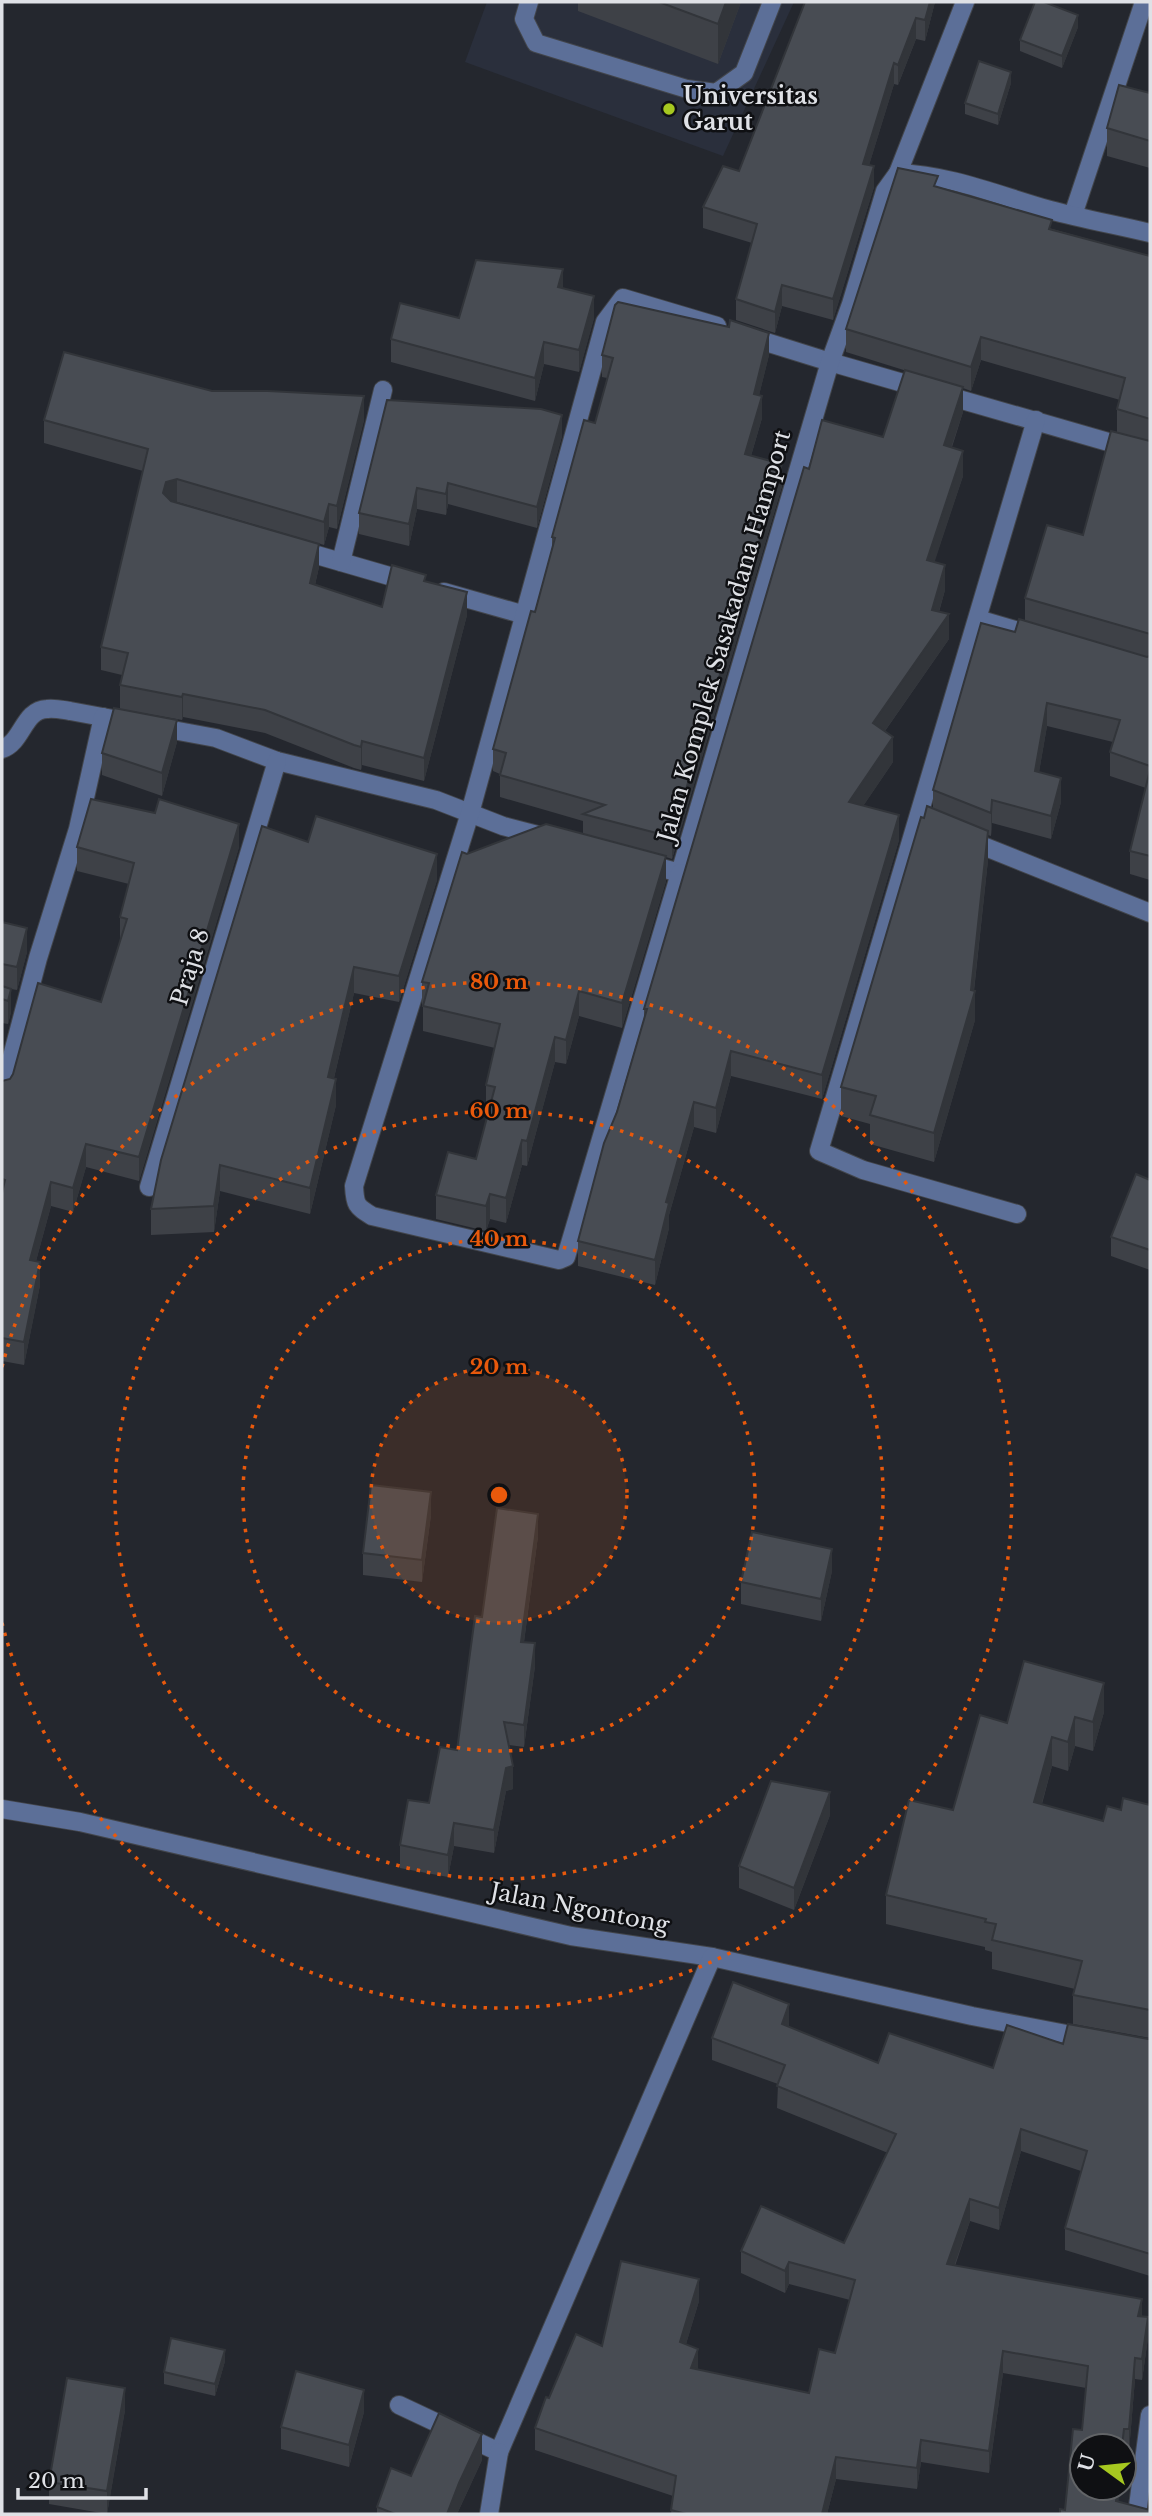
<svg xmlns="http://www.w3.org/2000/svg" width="1152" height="2516" viewBox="0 0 1152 2516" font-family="'Libre Baskerville',serif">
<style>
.built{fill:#2a2f3c}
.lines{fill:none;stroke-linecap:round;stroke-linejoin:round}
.minor-casing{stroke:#42454b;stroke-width:20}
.minor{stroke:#5c6f98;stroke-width:18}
.wall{fill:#3e4147}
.shaded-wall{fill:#32353a}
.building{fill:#484c53;stroke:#32353a;stroke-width:2}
.ring{fill:none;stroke:#e8590c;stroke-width:3.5;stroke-dasharray:3.5 7}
.poi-dot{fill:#a6c820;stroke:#0f1013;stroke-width:2.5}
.labels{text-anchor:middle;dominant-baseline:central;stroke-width:5;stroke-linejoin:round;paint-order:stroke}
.poi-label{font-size:23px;font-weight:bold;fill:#dfe1e6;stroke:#0f1013;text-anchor:start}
.street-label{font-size:23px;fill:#dfe1e6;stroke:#0f1013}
.centre{fill:#e8590c;stroke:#0f1013;stroke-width:3.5}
.ring-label{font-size:21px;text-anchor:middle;font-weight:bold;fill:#e8590c;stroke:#0f1013;stroke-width:5;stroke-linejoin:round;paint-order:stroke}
</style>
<rect width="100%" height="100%" fill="#24272e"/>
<path class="built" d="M487 2H794L723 156 465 62Z"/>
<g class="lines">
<g class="minor-casing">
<g id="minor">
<path d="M529 2 524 19 536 43 687 89 716 93 744 73 772 2"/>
<path d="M898 173 965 2"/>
<path d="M1073 215 1144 2"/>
<path d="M747 336 830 362 1150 454"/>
<path d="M296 549 410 582"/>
<path d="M341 562 383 390"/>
<path d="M444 592 525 615"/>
<path d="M978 619 1038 637"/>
<path d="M2 749C23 742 23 710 47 709 55 708 63 710 70 711L216 738 277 761 436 800 503 826 549 838"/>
<path d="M968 840 1150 913"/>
<path d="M643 863 680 873 830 362 851 304 885 191 898 173C951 175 1000 196 1050 210 1083 219 1117 225 1150 233"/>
<path d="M680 873 566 1257 559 1260 372 1216C356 1206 355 1205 354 1186L470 813 605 322 623 298 717 326"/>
<path d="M2 1094 38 958 78 829 103 717"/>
<path d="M149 1187 277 761"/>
<path d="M1017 1214 863 1170 819 1151 1036 420"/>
<path d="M2 1809 80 1822 571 1936 712 1957 972 2016 1087 2038"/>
<path d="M399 2405 499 2452 712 1957"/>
<path d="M489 2514 499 2452"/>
<path d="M1137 2514 1150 2415"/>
</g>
</g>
<use href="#minor" class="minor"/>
</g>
<g class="wall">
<path d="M578 2H741L718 64 578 11Z"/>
<path d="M805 2H935L925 41 916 39 898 85 894 84 869 165 874 187 833 320 782 306 775 333 736 320V299L752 243 703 228V207L739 171Z"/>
<path d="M1078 27 1062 68 1020 51V40Z"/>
<path d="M1011 83 998 125 965 114V103Z"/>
<path d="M1150 93V168L1107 156V128Z"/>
<path d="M938 187 1052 229 1150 256V880L1130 874V851L1146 788 1110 776V752L1113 742 1047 726 1039 772 1061 802 1051 839 992 823 991 836 988 835V860L974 991 975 1020 934 1162 870 1144V1124L841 1116V1087L924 818 933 809V790L1015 632 1025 621V598L1083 535 1117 433V409L1120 400 981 360 971 391 963 388V412L952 447 963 476 934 562 945 590 939 612 949 639 885 731 893 762 863 806 899 840 822 1099 731 1076 716 1133 694 1127 669 1215V1228L655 1285 578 1266V1241L644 1018V1009L809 469 883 437 910 372 846 352V329Z"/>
<path d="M563 288 594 318 579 372 544 364 535 401 391 362V339L459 318Z"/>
<path d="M602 355H769L759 395 762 418 751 456 782 486 672 859 666 857V881L622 1028 579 1016 566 1064 555 1062 527 1166 522 1165 506 1223 490 1219 486 1231 436 1219V1195L476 1159 489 1110H486V1085L495 1048 423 1031V1007H422V982L467 854 583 834V821L500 797V774L493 771V749L535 612 552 550V537L595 423 607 378 602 377Z"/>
<path d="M212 391 364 420 337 529 329 527 324 545 177 502 319 567 315 585 382 607 426 582 467 615 424 781 362 765 361 770 354 768 265 733 183 717 182 720 120 709V685L122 675 101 670V647L143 471 44 443V420Z"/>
<path d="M387 400 562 436 537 528 448 504 446 515 417 509 409 546 359 534V513Z"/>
<path d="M177 742 162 796 102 775V753Z"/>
<path d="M308 842 437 880 399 1002 354 993 334 1078 336 1105 310 1214 220 1191 214 1232 151 1235V1209Z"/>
<path d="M77 847H239L139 1181 86 1167 73 1212 51 1206 36 1261 40 1285 24 1365 2 1361V1081L10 1079 101 1002 120 940V917L129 884 77 871Z"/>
<path d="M2 922 27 952 17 990 11 989V1012L8 1024 2 1023Z"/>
<path d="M1150 1180V1270L1111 1256V1237Z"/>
<path d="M431 1515 422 1582 363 1575V1553Z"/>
<path d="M538 1536 524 1642 535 1666 524 1747 509 1745 513 1789 506 1791 494 1853 454 1846 448 1877 400 1868V1845L429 1803 457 1750 482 1617Z"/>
<path d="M832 1571 821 1621 741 1604V1582Z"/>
<path d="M1104 1712 1093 1751 1075 1746 1068 1771 1052 1766 1042 1804 1103 1821 1121 1810 1150 1805V2038L1073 2024V1995L1075 1989 992 1969V1952L985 1950V1947L886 1924V1895L953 1810 1007 1723Z"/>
<path d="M830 1815 794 1910 739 1888V1866Z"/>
<path d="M789 2027 878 2063 993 2068 1063 2044 1150 2039V2276L1065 2250V2228L1081 2171 1021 2151 999 2230 970 2221 955 2266 1142 2316 1148 2338 1142 2380 1135 2379 1129 2451 1124 2450V2446H1082L1065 2510 1082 2430 1086 2388 1003 2373 989 2473 921 2462 917 2489 836 2479 827 2514H671L673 2496 535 2450V2428L549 2398 602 2346 699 2301 686 2344 698 2370 809 2393 835 2353 850 2300 789 2284 785 2293 741 2273V2251L844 2243 888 2153 777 2108 778 2084 712 2060V2038Z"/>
<path d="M225 2361 215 2396 164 2384V2372Z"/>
<path d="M125 2410 107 2514 49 2504V2482Z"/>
<path d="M364 2412 349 2467 281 2449V2427Z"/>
<path d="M482 2460 457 2514H377V2507L411 2476Z"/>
</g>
<g class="shaded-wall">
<path d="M726 2H741L718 64V24Z"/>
<path d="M930 2H935L925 41V20Z"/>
<path d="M1078 15V27L1062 68V56Z"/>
<path d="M916 18V39L898 85V65Z"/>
<path d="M894 63V84L863 185V164Z"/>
<path d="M1011 72V83L998 125V114Z"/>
<path d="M874 166V187L833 320V299Z"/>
<path d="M563 269V292L558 287Z"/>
<path d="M782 285V306L775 333V312Z"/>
<path d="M594 296V318L579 372V350Z"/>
<path d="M769 333V355L754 416V394Z"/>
<path d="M981 337V360L971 391V367Z"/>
<path d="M544 342V364L535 401V378Z"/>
<path d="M963 387V412L944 469V445Z"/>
<path d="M364 396V420L337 529V506Z"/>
<path d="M762 396V418L745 476V454Z"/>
<path d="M562 415V436L537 528V507Z"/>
<path d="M963 451V476L927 585V560Z"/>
<path d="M782 464V486L672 859V837Z"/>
<path d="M177 479V502L166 505 163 493 166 482Z"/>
<path d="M448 483V504L446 515V494Z"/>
<path d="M417 488V509L409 546V524Z"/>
<path d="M329 504V527L324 545V522Z"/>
<path d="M319 544V567L310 606V583Z"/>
<path d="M945 565V590L932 635V610Z"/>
<path d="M467 592V615L424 781V758Z"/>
<path d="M949 614V639L873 748V723Z"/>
<path d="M183 694V717L182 720V697Z"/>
<path d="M1047 703V726L1035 795V771Z"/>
<path d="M177 720V742L162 796V773Z"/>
<path d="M893 737V762L849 827V802Z"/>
<path d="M362 741V765L361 770V747Z"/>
<path d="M1061 778V802L1051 839V816Z"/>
<path d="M992 800V823L991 836V813Z"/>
<path d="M899 815V840L822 1099V1075Z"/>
<path d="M239 824V847L139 1181V1157Z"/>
<path d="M988 831V860L973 998 975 991V1020L934 1162V1133L971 990Z"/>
<path d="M437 854V880L399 1002V976Z"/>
<path d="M666 856V881L622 1028V1003Z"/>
<path d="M27 928V952L17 990V967Z"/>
<path d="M354 967V993L328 1103V1077Z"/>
<path d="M11 989V1012L8 1024V1001Z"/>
<path d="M579 991V1016L566 1064V1040Z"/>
<path d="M555 1037V1062L527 1166V1141Z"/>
<path d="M731 1051V1076L716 1133V1108Z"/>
<path d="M336 1079V1105L310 1214V1188Z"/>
<path d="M694 1102V1127L669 1215V1228L655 1285V1260L666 1202Z"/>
<path d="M522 1140V1165L506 1223V1198Z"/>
<path d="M86 1144V1167L73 1212V1188Z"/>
<path d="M220 1165V1191L214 1232V1206Z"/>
<path d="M51 1182V1206L30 1283V1260Z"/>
<path d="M490 1194V1219L486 1231V1206Z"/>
<path d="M40 1262V1285L24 1365V1342Z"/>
<path d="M431 1492V1515L422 1582V1560Z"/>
<path d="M538 1514V1536L521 1664V1642Z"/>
<path d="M832 1549V1571L821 1621V1599Z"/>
<path d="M535 1643V1666L524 1747V1725Z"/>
<path d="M1104 1683V1712L1093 1751V1722Z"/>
<path d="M1075 1717V1746L1068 1771V1742Z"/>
<path d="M1052 1737V1766L1034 1831V1802Z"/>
<path d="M513 1766V1789L506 1791 494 1853V1830L506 1768Z"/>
<path d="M830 1792V1815L794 1910V1888Z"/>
<path d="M454 1823V1846L448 1877V1855Z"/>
<path d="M789 2004V2026L782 2045V2024Z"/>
<path d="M1021 2129V2151L999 2230V2208Z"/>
<path d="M970 2199V2221L947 2286V2264Z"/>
<path d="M789 2262V2284L785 2293V2271Z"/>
<path d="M699 2279V2301L680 2364V2342Z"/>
<path d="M1142 2299V2321L1138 2316Z"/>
<path d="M1148 2317V2338L1142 2380V2359Z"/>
<path d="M698 2349V2371L691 2368Z"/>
<path d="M225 2350V2361L215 2396V2384Z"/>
<path d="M1003 2351V2373L989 2473V2451Z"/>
<path d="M1135 2358V2379L1129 2451V2429Z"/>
<path d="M125 2388V2410L107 2514V2491Z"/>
<path d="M364 2390V2412L349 2467V2445Z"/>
<path d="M482 2434V2460L457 2514H447L459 2483Z"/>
<path d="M921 2440V2462L917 2489V2468Z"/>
<path d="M836 2457V2479L827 2514H822Z"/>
<path d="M1118 2488H1120L1117 2514 1116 2501Z"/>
</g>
<g class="building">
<path d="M659 2H726L718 24Z"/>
<path d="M805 2H930L925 20 916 18 898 65 894 63 863 164 874 166 833 299 782 285 775 312 736 299 757 224 703 207 723 166 739 171Z"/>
<path d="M1035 2H1044L1078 15 1062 56 1020 40Z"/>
<path d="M979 61 1011 72 998 114 965 103Z"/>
<path d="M1119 85 1150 93V141L1107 128Z"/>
<path d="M898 168 938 176 934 186 1052 220 1049 229 1150 256V419L1117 409 1125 378 981 337 971 367 846 329Z"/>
<path d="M476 260 563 269 558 287 594 296 579 350 544 342 535 378 391 339 400 303 459 318Z"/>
<path d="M618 302 729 327 730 320 769 333 754 394 762 396 745 454 782 464 672 837 583 814 605 805 500 775 506 753 493 749 531 611 535 612 555 538 552 537 584 420 595 423 613 358 602 355 615 305Z"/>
<path d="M64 352 212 391H268L364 396 337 506 329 504 324 522 177 479 166 482 163 493 171 501 319 544 310 583 382 607 392 565 426 575 424 581 467 592 424 758 362 741 361 747 354 745 265 710 183 694 182 697 120 685 128 653 101 647 148 449 44 420Z"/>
<path d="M905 370 963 387 944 445 963 451 927 560 945 565 932 610 949 614 873 723 893 737 849 802 899 815 822 1075 731 1051 716 1108 694 1102 666 1202 669 1203 655 1260 578 1241 604 1143 617 1112 647 1009H644L804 467 809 469 822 420 883 437Z"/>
<path d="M387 400 541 409 562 415 537 507 448 483 446 494 417 488 409 524 359 513Z"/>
<path d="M1111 431 1150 441V634L1025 598 1047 525 1083 535Z"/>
<path d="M1019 619 1147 657 1150 656V766L1110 752 1120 720 1047 703 1035 771 1061 778 1051 816 992 800 991 813 933 790 981 623 1015 632Z"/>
<path d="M114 708 177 720 162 773 102 753Z"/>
<path d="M1150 770V856L1130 851Z"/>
<path d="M91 799 155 813 159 799 239 824 139 1157 86 1144 73 1188 51 1182 30 1260 40 1262 24 1342 2 1338V1193L5 1180 2 1179V1081L10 1079 13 1074 38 983 101 1002 127 919 120 917 134 863 77 847Z"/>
<path d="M927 806 988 831 971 990 975 991 934 1133 870 1115 876 1096 841 1087 921 817 924 818Z"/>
<path d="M316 816 437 854 399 976 354 967 328 1077 336 1079 310 1188 220 1165 214 1206 151 1209 161 1160 262 826 308 842Z"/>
<path d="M546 824 666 856 622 1003 579 991 566 1040 555 1037 527 1141 522 1140 506 1198 490 1194 486 1206 436 1195 448 1152 476 1159 495 1087 486 1085 500 1024 423 1006 429 983 422 982 462 852 467 854Z"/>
<path d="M2 922 27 928 17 967 2 964Z"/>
<path d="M2 986 11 989 8 1001 2 999Z"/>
<path d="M1136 1174 1150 1180V1250L1111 1237Z"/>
<path d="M371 1485 431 1492 422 1560 363 1553Z"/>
<path d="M497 1508 538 1514 521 1642 535 1643 524 1725 504 1722 513 1766 506 1768 494 1830 454 1823 448 1855 400 1845 408 1800 429 1803 440 1747 457 1750 475 1616 482 1617Z"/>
<path d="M752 1532 832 1549 821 1599 741 1582Z"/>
<path d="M1024 1661 1104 1683 1093 1722 1075 1717 1068 1742 1052 1737 1034 1802 1103 1821 1107 1806 1121 1810 1123 1798 1150 1805V2010L1073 1995 1082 1961 992 1940 996 1924 985 1922 986 1919 886 1895 909 1800 953 1810 980 1715 1007 1723Z"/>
<path d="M771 1781 830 1792 794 1888 739 1866Z"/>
<path d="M733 1982 789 2004 782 2024 878 2063 889 2033 993 2068 1007 2025 1063 2044 1068 2024 1148 2039H1150V2254L1065 2228 1087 2151 1021 2129 999 2208 970 2199 947 2264 1142 2299 1138 2316 1148 2317 1142 2359 1135 2358 1129 2429H1124L1122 2446H1082V2488H1118L1116 2501 1150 2510V2514H1060V2509L1065 2510 1073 2429 1082 2430 1088 2366 1003 2351 989 2451 921 2440 917 2468 836 2457 822 2514H686L671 2510 676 2476 535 2428 546 2397 549 2398 576 2334 602 2346 621 2261 699 2279 680 2342 698 2349 691 2368 809 2393 819 2349 835 2353 855 2280 789 2262 785 2271 741 2251 761 2206 844 2243 896 2134 777 2086 785 2065 712 2038Z"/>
<path d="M171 2338 225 2350 215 2384 164 2372Z"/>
<path d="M296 2371 364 2390 349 2445 281 2427Z"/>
<path d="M67 2378 125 2388 107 2491 49 2482Z"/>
<path d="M439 2413 482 2434 459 2483 447 2514H395L377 2507 391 2468 411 2476Z"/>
</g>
<circle cx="499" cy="1495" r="128" fill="#e8590c" fill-opacity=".12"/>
<g class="ring">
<circle cx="499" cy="1495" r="128"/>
<circle cx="499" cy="1495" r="256"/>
<circle cx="499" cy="1495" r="384"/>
<path d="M2 1367A513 513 0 1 1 2 1623"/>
</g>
<circle class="poi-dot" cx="669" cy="109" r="7"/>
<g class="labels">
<g class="poi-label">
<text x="683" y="96">Universitas<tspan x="683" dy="26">Garut</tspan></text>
</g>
<g class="street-label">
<text transform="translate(724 636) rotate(-74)">Jalan Komplek Sasakadana Hamport</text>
<text transform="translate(190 967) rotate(-73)">Praja 8</text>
<text transform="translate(580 1908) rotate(11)">Jalan Ngontong</text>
</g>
</g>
<circle cx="499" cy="1495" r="10" class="centre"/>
<g class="ring-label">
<text x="499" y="989">80 m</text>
<text x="499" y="1118">60 m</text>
<text x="499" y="1246">40 m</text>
<text x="499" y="1374">20 m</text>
</g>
<rect width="1152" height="2516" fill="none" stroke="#dfe1e6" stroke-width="7"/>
<g transform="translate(1103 2467) rotate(285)"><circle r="33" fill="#0f1013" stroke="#626467" stroke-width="2"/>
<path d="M0-5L12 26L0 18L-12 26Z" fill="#a6c820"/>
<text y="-10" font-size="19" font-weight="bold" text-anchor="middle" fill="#dfe1e6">U</text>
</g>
<path d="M18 2488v10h128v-10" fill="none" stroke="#dfe1e6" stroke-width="3.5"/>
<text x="28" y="2488" font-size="21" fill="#dfe1e6" stroke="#0f1013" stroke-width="5" paint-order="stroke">20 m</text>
</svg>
